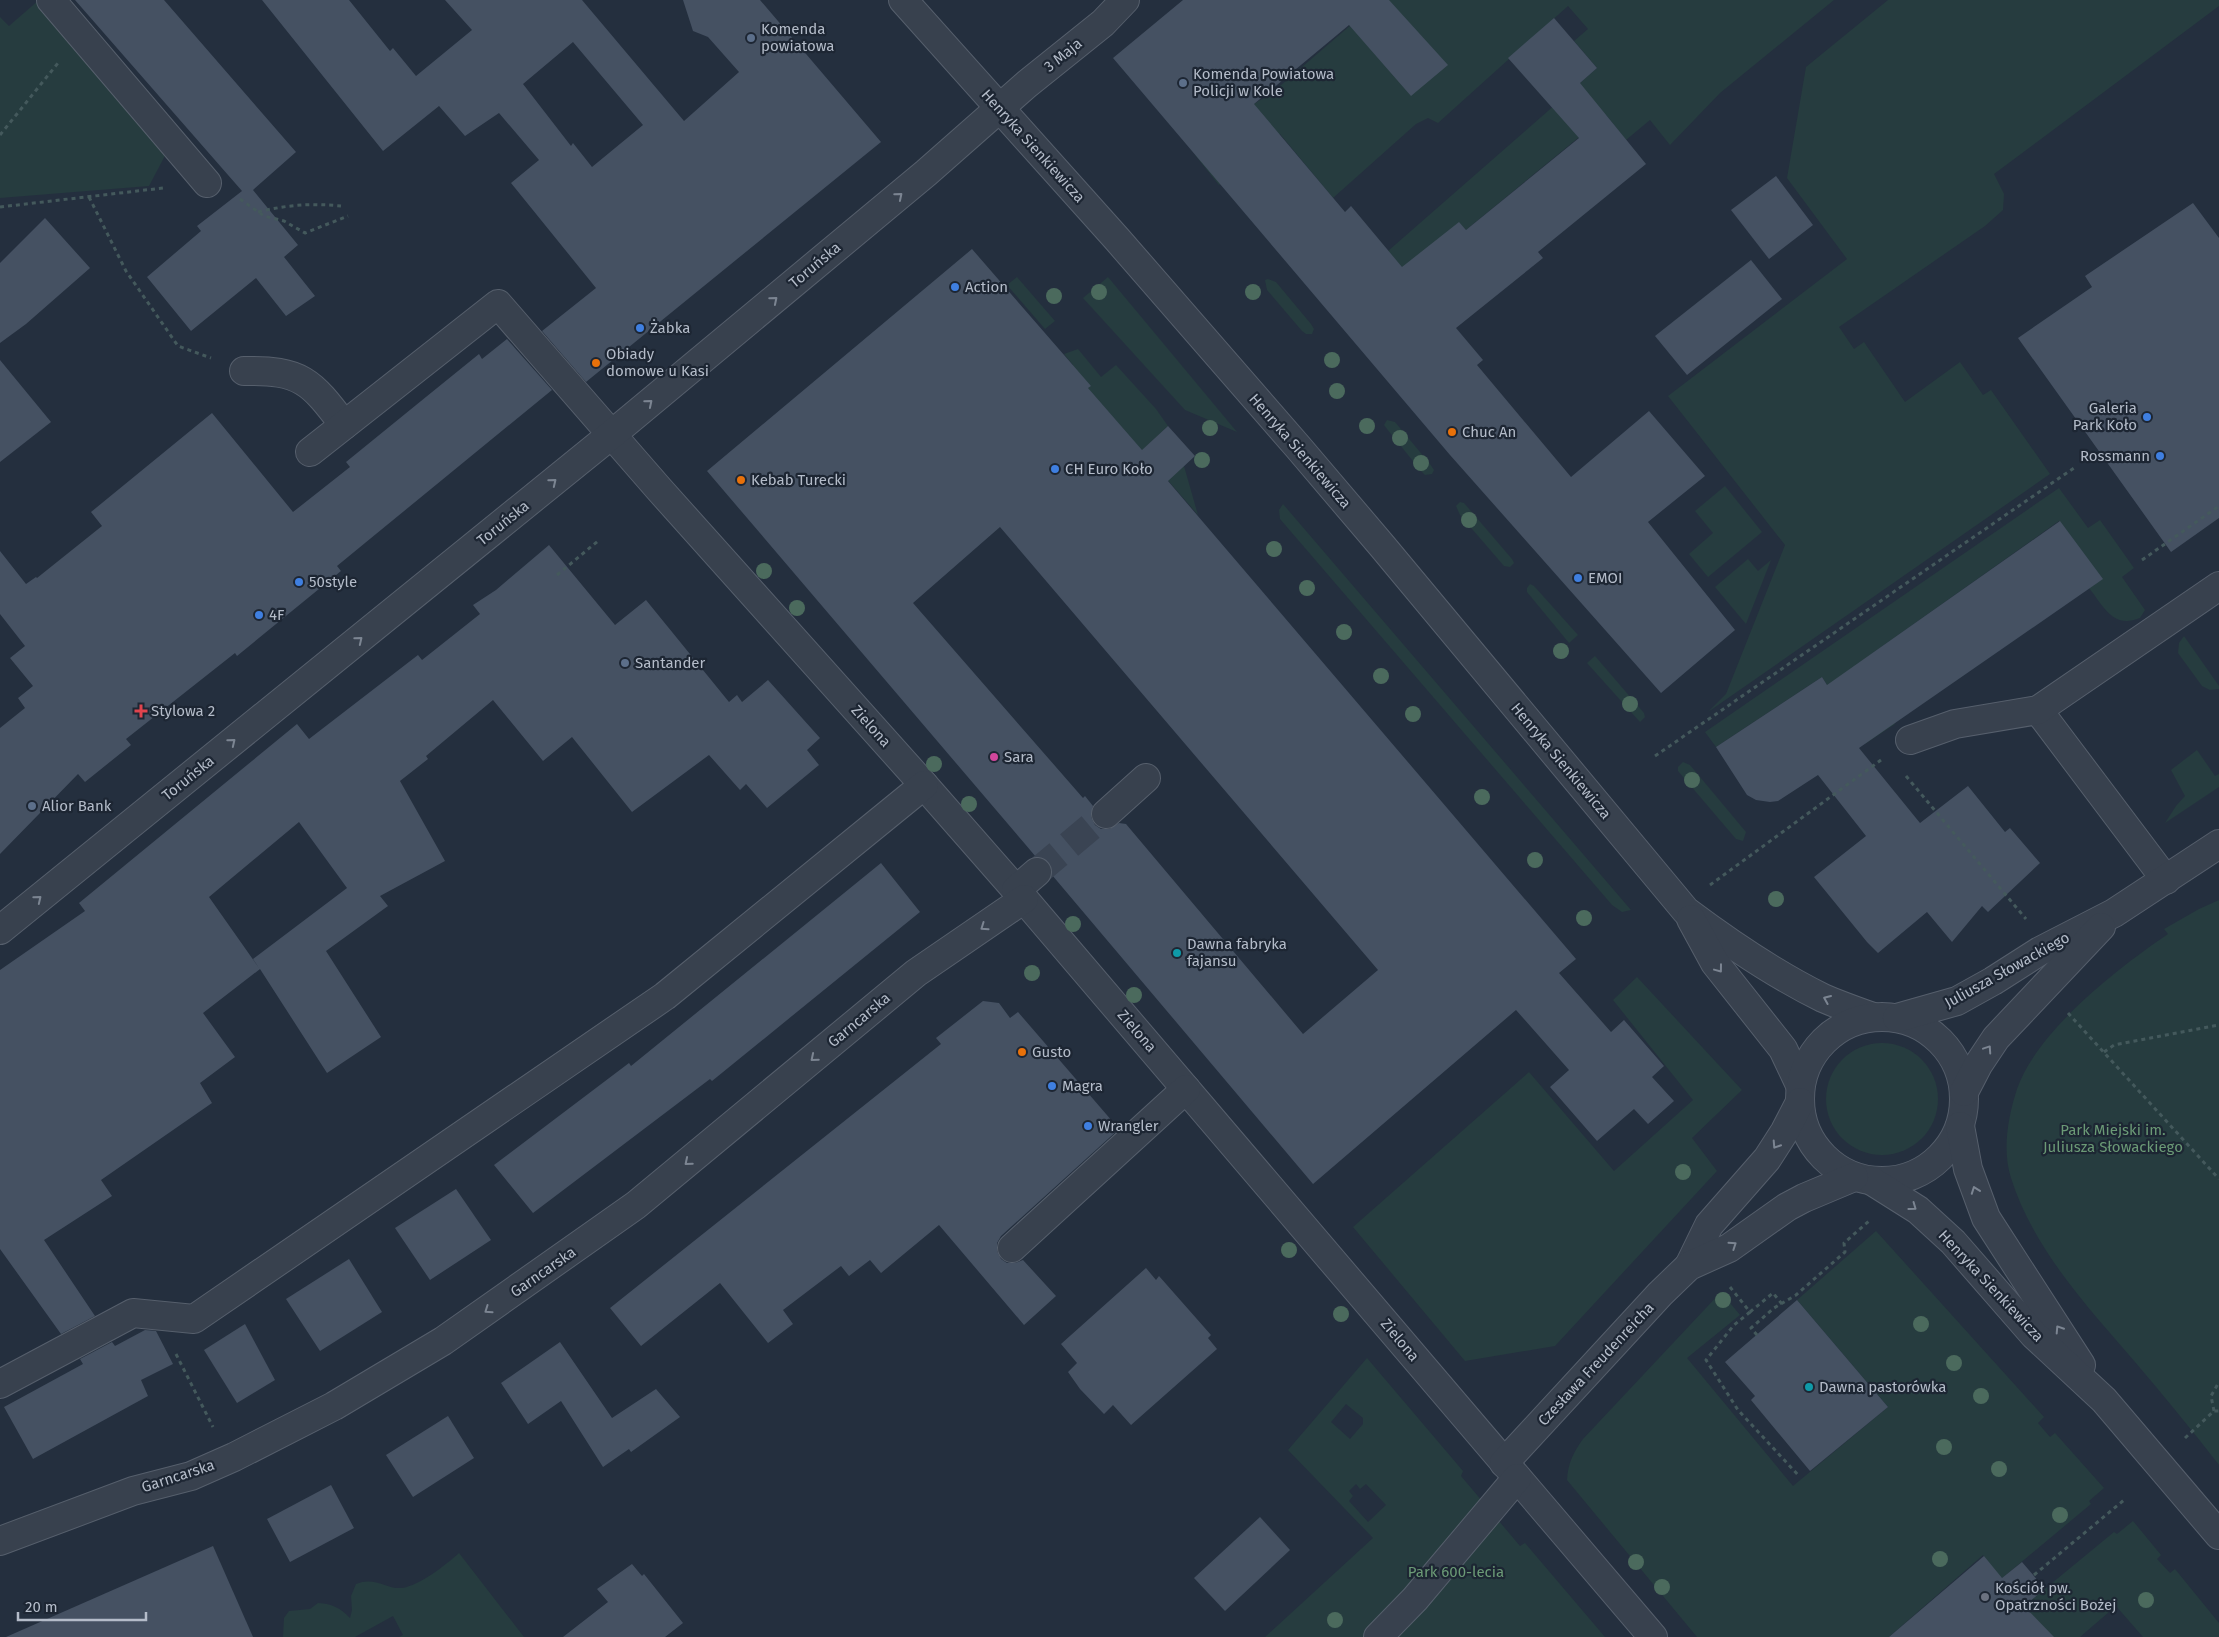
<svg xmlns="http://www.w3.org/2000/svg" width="2219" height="1637" viewBox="0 0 2219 1637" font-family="'Fira Sans',sans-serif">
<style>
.green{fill:#263c3f;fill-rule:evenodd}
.building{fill:#455162;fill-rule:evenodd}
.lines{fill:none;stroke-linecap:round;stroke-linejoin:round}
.minor-tunnel{stroke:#3a4453;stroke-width:28;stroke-dasharray:28 14;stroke-linecap:butt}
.minor-casing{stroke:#565f6c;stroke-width:30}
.path{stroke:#44595c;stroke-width:3;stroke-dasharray:4 4;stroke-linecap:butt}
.minor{stroke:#38414e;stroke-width:28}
.tree{fill:#4b6a5d}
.oneway{stroke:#7c8592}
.service-dot{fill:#5c6f8a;stroke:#1d2633;stroke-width:2}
.shop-dot{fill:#3f7fe0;stroke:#1d2633;stroke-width:2}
.food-dot{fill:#e8710a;stroke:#1d2633;stroke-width:2}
.health-dot{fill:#e0444e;stroke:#1d2633;stroke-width:2}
.hotel-dot{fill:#d1479c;stroke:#1d2633;stroke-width:2}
.culture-dot{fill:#0f9aa8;stroke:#1d2633;stroke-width:2}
.worship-dot{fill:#6b7280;stroke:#1d2633;stroke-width:2}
.labels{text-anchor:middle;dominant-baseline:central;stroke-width:4.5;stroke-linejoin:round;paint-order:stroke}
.poi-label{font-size:15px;fill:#b4bcc9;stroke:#1d2633;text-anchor:start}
.street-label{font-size:15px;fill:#b4bcc9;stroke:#1d2633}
.park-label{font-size:15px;fill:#6b9a76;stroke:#1d2633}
</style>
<rect width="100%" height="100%" fill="#242f3e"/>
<g class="green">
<path d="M39 0 168 150 149 186 0 198V17L9 26Z"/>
<path d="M1380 0H1834L1720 93 1670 145 1650 120 1626 140 1606 115 1466 230 1459 223 1429 300 1388 251 1597 68 1574 41 1588 29 1568 6 1438 123 1428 118 1416 124 1333 198 1280 134 1219 185 1195 155C1207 145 1255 98 1266 98Z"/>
<path d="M1888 0H2219V6L1994 174 2004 194 2003 210 1985 226 1839 327 1854 349 1864 342 1905 402 1960 362 1983 395 1991 390 2050 474 1708 712 1726 694 1785 545 1668 396 1847 259 1787 178 1806 67Z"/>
<path d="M1017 277 1055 321 1045 329 1007 285Z"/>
<path d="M1108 277 1237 432 1185 410 1083 298Z"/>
<path d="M1268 279 1276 282 1311 324 1314 329 1312 334H1306L1302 331 1267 290 1265 280Z"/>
<path d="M1078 349 1101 377 1116 365 1156 409 1168 426 1146 447 1184 466 1198 515 1070 368 1073 365 1064 354Z"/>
<path d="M1387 420 1395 422 1430 464 1434 470 1432 474 1425 475 1421 471 1387 429 1384 425Z"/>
<path d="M1725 486 1762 532 1708 577 1689 554 1713 533 1695 511Z"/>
<path d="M2059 488 2088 528 2100 520 2134 568 2122 577 2145 610 2140 618C2113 629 2104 607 2089 588L2102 579 2059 521 1856 665 1895 724 1865 744 1822 677 1716 747 1705 732Z"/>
<path d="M1460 502 1464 503 1512 559 1514 563 1510 567 1504 566 1460 515 1456 506Z"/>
<path d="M1283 504 1631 910 1622 912 1612 905 1280 519 1279 510Z"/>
<path d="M1748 559 1758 571 1771 560 1746 624 1715 587Z"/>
<path d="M1530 584 1534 586 1578 635 1569 643 1527 592V588Z"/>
<path d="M2184 636 2219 686V689L2210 690 2202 686 2178 653 2179 643Z"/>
<path d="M1595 656 1644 713 1645 717 1640 722 1587 663Z"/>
<path d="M2197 750 2215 776 2219 774V787L2165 823 2176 806 2185 796 2171 770Z"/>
<path d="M1683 762 1690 765 1746 832 1743 841 1736 839 1678 771V767Z"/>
<path d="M2219 900V1465C2192 1430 2164 1396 2135 1362 2087 1306 2034 1250 2011 1178 2002 1150 2008 1117 2017 1089 2037 1031 2118 968 2168 934L2164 929 2199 909Z"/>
<path d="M1637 977 1742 1090 1692 1138 1717 1171 1555 1346 1465 1361 1353 1227 1529 1072 1614 1171 1693 1100 1613 1000Z"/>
<circle cx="1882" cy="1099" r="56"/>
<path d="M1876 1231 2044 1417 2038 1423 2050 1437 2055 1433 2104 1488 2089 1501 2091 1504 2001 1579 1983 1555 1889 1637H1697L1567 1480C1568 1463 1573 1453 1583 1439L1721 1292 1740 1315 1687 1358 1793 1486 1888 1407 1797 1300Z"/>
<path d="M1367 1358 1463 1471 1461 1476 1520 1546 1525 1543 1605 1637H1265L1373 1538 1288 1450ZM1346 1404 1363 1418V1424L1350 1439 1331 1422ZM1356 1484 1360 1489 1366 1484 1386 1505 1368 1522 1349 1501 1353 1496 1349 1491Z"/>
<path d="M2133 1521 2161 1555 2157 1559 2170 1573 2175 1569 2219 1623V1637H2143L2116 1606 2080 1637H2032L2036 1621 2024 1606 2114 1532 2117 1534Z"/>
<path d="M459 1553 524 1637H399L403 1635 393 1616 355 1637H283L284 1618 289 1611 310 1609 318 1603C333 1604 340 1608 350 1618L352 1610 351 1596 356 1584C375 1576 385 1589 402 1588 419 1586 447 1564 459 1553Z"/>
</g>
<g class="building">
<path d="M75 0H164L296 152 253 190 298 245 284 257 315 296 286 316 256 278 191 331 147 277 201 231 197 226 242 191Z"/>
<path d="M262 0H349L390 51 393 48 416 76 472 30 445 0H582L684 121 739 72 708 37 693 31 683 0H760L881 142 586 382 542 331 596 288 511 183 539 160 499 113 465 136 439 106 383 151ZM573 42 643 125 592 167 573 143 571 146 523 84Z"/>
<path d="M1183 0H1389L1448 65 1411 96 1349 25 1254 104 1345 212 1351 206 1402 267 1459 222 1466 230 1579 138 1508 58 1554 18 1597 68 1580 83 1646 164 1538 252 1543 258 1456 328 1483 360 1477 365 1571 477 1649 411 1705 476 1648 522 1735 630 1661 693 1450 455 1113 58Z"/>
<path d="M1776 176 1813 225 1769 259 1731 210Z"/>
<path d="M2193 203 2219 238V518L2171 552 2018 338 2092 287 2085 276Z"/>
<path d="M45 218 90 268 26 324 0 343V263Z"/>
<path d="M972 249 1091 386 1088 388 1142 450 1168 426 1195 456 1168 481 1576 959 1559 973 1611 1032 1624 1020 1664 1066 1652 1077 1674 1101 1648 1124 1634 1109 1597 1141 1550 1087 1569 1070 1516 1010 1313 1184 1052 875V869L1048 862 1043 857H1036L1025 844 707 471ZM1000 527 1378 970 1303 1034 1126 824 1119 823 1109 829H1101L1095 825 1091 817 1093 806 1085 796 1083 798 913 603Z"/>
<path d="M1751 260 1782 299 1687 375 1655 336Z"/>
<path d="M507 339 552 390 365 543 337 566 341 571 237 656 235 653 126 739 131 745 85 782 78 774 0 854V728L25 708 18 698 33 686 10 658 25 646 0 614V551L26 584 36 577 37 578 102 526 91 512 212 413 293 512 350 467 346 462 421 401 479 354 482 359Z"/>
<path d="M0 360 51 422 0 462Z"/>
<path d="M2060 521 2103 579 1859 748 1920 823 1968 786 2005 832 2010 828 2040 863 1988 912 1982 906 1952 942 1927 912 1878 953 1867 942 1814 877 1866 836 1818 775 1778 801 1770 802 1756 800 1747 795 1716 747 1822 677 1827 685Z"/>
<path d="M549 545 615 625 646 600 729 702 737 695 742 702 768 680 820 738 807 750 819 765 767 808 746 784 740 790 709 755 632 812 572 737 543 761 493 700 426 756 428 759 400 781 445 861 380 896 388 906 326 951 381 1037 327 1073 260 969 203 1013 235 1057 200 1083 212 1103 101 1180 112 1196 44 1240 95 1316 61 1334 0 1249V970L85 911 79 903 297 724 309 739 418 655 422 660 480 614 473 605 496 590ZM299 822 347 888 253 959 259 968 209 897Z"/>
<path d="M881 863 920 912 712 1081 710 1079 533 1213 494 1165 629 1063 631 1066Z"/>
<path d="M983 1001 999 1003 1010 1018 1018 1012 1119 1129 1001 1236 997 1243V1251L1001 1259 1007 1263H1015L1023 1260 1056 1296 1024 1325 939 1225 881 1273 870 1260 849 1276 841 1266 783 1310 793 1324 768 1343 720 1283 641 1346 610 1308 941 1044 936 1038Z"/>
<path d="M456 1189 491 1240 430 1280 395 1228Z"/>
<path d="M349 1259 382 1312 320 1351 286 1299Z"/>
<path d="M1146 1268 1156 1280 1159 1276 1211 1335 1208 1338 1217 1349 1131 1425 1113 1405 1104 1414 1080 1389 1068 1372 1077 1363 1061 1344Z"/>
<path d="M1797 1300 1888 1407 1810 1471 1751 1400 1755 1396 1725 1362Z"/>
<path d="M245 1324 275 1380 237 1403 204 1350Z"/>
<path d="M145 1330 156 1331 173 1364 141 1380 148 1396 33 1459 4 1407 83 1364 80 1359 112 1342 115 1346Z"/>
<path d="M560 1342 612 1418 656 1389 680 1417 631 1452 629 1449 603 1467 561 1401 528 1424 501 1383Z"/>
<path d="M448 1416 474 1458 413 1497 386 1455Z"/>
<path d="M331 1485 354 1528 290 1562 267 1519Z"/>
<path d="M1260 1517 1290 1550 1225 1611 1194 1578Z"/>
<path d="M213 1546 253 1637H6Z"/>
<path d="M1984 1556 2002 1578 2022 1562 2045 1589 2024 1606 2054 1637H1889Z"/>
<path d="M632 1564 642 1576 644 1574 683 1623 665 1637H563L608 1602 597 1589Z"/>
</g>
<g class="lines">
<path class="minor-tunnel" d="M1037 872 1106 814"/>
<g class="minor-casing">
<g id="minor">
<path d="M51 0 207 183"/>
<path d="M903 0 1117 239 1298 447 1383 547 1686 911C1730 944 1774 974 1823 998 1839 1005 1856 1011 1873 1017"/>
<path d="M244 371C301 370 311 381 344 425"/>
<path d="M310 452 498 304 659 489 924 785 1024 899 1653 1637"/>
<path d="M2038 710 2166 880"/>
<path d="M1910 740 1955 724 2038 710 2219 586"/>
<path d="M1106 814 1146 778"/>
<path d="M1016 890 1037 872"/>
<path d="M1691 919 1715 963 1783 1049 1800 1085"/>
<path d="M0 930 611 435 926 173 1027 84 1103 23 1125 0"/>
<circle cx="1882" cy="1099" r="82"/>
<path d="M1897 1018 1957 1001 1993 981 2040 951 2114 913 2219 844"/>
<path d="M1964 1092 1978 1065 1996 1038 2101 927"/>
<path d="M1960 1126 1968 1169 1986 1218 2081 1365"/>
<path d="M1872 1181 1918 1210 1953 1242 2034 1335 2104 1400 2219 1535"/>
<path d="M1012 1248 1186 1089"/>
<path d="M1689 1266 1709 1225 1767 1159 1785 1131 1800 1102"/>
<path d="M0 1384 133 1313 194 1319 665 996 924 785"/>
<path d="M1504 1463 1660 1294 1689 1266 1729 1248 1787 1207 1804 1198 1854 1177"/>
<path d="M0 1541 133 1491 191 1476 234 1457 334 1406 443 1341 636 1205 916 973 1024 899"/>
<path d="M1378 1637 1415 1599 1517 1478"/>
</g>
</g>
<g class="path">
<path d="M0 135 58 63"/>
<path d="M89 197 126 271 178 346 211 358"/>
<path d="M240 199 264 216 284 221 305 233 348 216"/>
<path d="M0 207 163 188"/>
<path d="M258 212C286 205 311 203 341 206"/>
<path d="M2142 560 2219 506"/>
<path d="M557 575 598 541"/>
<path d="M1655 756 2074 468"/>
<path d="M1906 776 2026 919"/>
<path d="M1710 885 1881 760"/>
<path d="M2068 1013 2219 1179"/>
<path d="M2104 1052 2114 1045 2219 1025"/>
<path d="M1730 1287 1750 1312 1773 1293 1782 1304"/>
<path d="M1750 1312 1734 1325 1706 1360 1738 1410 1799 1476"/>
<path d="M1757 1335 1751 1328 1774 1308 1796 1295 1845 1252 1844 1243 1869 1221"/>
<path d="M176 1354 213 1427"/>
<path d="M2214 1411 2211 1396 2219 1382"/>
<path d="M2185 1438 2214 1411H2219"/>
<path d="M2034 1575 2124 1500"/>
</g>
<use href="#minor" class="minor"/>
</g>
<g class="tree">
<circle cx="1099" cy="292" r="8"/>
<circle cx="1253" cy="292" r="8"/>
<circle cx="1054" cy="296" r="8"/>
<circle cx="1332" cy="360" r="8"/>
<circle cx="1337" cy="391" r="8"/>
<circle cx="1367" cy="426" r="8"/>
<circle cx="1210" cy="428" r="8"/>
<circle cx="1400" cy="438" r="8"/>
<circle cx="1202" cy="460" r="8"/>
<circle cx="1421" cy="463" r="8"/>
<circle cx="1469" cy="520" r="8"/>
<circle cx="1274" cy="549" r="8"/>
<circle cx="764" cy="571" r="8"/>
<circle cx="1307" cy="588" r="8"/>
<circle cx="797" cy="608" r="8"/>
<circle cx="1344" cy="632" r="8"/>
<circle cx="1561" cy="651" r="8"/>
<circle cx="1381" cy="676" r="8"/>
<circle cx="1630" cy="704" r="8"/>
<circle cx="1413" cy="714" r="8"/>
<circle cx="934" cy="764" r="8"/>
<circle cx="1692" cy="780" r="8"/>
<circle cx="1482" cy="797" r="8"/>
<circle cx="969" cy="804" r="8"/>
<circle cx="1535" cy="860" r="8"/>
<circle cx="1776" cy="899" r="8"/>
<circle cx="1584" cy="918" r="8"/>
<circle cx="1073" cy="924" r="8"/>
<circle cx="1032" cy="973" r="8"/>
<circle cx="1134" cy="995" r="8"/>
<circle cx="1683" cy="1172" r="8"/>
<circle cx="1289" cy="1250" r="8"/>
<circle cx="1723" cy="1300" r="8"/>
<circle cx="1341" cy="1314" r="8"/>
<circle cx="1921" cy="1324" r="8"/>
<circle cx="1954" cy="1363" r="8"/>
<circle cx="1981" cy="1396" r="8"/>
<circle cx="1944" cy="1447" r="8"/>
<circle cx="1999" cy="1469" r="8"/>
<circle cx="2060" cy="1515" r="8"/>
<circle cx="1940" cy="1559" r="8"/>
<circle cx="1636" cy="1562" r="8"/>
<circle cx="1662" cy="1587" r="8"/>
<circle cx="2146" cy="1600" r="8"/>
<circle cx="1335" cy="1620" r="8"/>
</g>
<defs><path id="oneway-chevron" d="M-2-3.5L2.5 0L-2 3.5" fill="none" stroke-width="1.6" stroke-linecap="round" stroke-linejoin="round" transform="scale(1.25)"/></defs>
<g class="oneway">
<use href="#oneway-chevron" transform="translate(899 196) rotate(-40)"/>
<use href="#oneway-chevron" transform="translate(774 300) rotate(-40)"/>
<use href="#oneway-chevron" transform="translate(649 403) rotate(-40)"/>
<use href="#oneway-chevron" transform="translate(553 482) rotate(-39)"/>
<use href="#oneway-chevron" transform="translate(359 640) rotate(-39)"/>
<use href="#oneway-chevron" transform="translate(232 742) rotate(-39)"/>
<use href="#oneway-chevron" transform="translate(38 899) rotate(-39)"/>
<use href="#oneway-chevron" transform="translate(984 927) rotate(145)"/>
<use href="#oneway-chevron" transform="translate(1719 969) rotate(53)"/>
<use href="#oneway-chevron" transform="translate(1827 999) rotate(-157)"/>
<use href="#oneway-chevron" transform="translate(1988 1049) rotate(-56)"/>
<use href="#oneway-chevron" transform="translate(814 1058) rotate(140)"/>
<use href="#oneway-chevron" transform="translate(1776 1145) rotate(123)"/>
<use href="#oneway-chevron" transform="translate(688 1162) rotate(140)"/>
<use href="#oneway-chevron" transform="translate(1975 1190) rotate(-110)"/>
<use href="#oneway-chevron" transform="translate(1913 1207) rotate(36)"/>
<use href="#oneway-chevron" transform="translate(1733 1245) rotate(-34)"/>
<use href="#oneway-chevron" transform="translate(488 1310) rotate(145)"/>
<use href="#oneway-chevron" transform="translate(2059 1329) rotate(-123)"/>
</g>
<g class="service-dot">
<circle cx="751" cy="38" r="5"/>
<circle cx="1183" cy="83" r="5"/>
<circle cx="625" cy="663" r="5"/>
<circle cx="32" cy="806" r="5"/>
</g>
<g class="shop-dot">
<circle cx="955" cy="287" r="5"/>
<circle cx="640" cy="328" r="5"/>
<circle cx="2147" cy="417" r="5"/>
<circle cx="2160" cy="456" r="5"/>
<circle cx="1055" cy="469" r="5"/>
<circle cx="1578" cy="578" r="5"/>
<circle cx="299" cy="582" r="5"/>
<circle cx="259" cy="615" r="5"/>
<circle cx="1052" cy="1086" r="5"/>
<circle cx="1088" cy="1126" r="5"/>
</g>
<g class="food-dot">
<circle cx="596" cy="363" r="5"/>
<circle cx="1452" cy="432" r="5"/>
<circle cx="741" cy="480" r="5"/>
<circle cx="1022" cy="1052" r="5"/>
</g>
<path class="health-dot" d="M138.5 703.5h5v5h5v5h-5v5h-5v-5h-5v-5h5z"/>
<circle class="hotel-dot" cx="994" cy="757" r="5"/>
<g class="culture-dot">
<circle cx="1177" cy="953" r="5"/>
<circle cx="1809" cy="1387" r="5"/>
</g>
<circle class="worship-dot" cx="1985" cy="1597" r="5"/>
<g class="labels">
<g class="poi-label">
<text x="761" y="29">Komenda<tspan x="761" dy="17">powiatowa</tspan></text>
<text x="1193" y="74">Komenda Powiatowa<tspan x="1193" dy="17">Policji w Kole</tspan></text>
<text x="965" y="287">Action</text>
<text x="650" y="328">Żabka</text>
<text x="606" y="354">Obiady<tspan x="606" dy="17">domowe u Kasi</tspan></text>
<text x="2137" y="408" text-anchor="end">Galeria<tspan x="2137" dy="17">Park Koło</tspan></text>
<text x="1462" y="432">Chuc An</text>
<text x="2150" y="456" text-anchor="end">Rossmann</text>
<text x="1065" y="469">CH Euro Koło</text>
<text x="751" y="480">Kebab Turecki</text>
<text x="1588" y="578">EMOI</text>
<text x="309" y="582">50style</text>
<text x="269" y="615">4F</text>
<text x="635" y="663">Santander</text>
<text x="151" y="711">Stylowa 2</text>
<text x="1004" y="757">Sara</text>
<text x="42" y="806">Alior Bank</text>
<text x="1187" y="944">Dawna fabryka<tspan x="1187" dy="17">fajansu</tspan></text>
<text x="1032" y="1052">Gusto</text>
<text x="1062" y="1086">Magra</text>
<text x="1098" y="1126">Wrangler</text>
<text x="1819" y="1387">Dawna pastorówka</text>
<text x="1995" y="1588">Kościół pw.<tspan x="1995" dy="17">Opatrzności Bożej</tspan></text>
</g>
<g class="street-label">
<text transform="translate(1063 55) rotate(-39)">3 Maja</text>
<text transform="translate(1033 146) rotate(48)">Henryka Sienkiewicza</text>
<text transform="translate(815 265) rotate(-40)">Toruńska</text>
<text transform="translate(1300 451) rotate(49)">Henryka Sienkiewicza</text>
<text transform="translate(503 523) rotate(-39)">Toruńska</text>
<text transform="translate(871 726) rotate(48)">Zielona</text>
<text transform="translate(1561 761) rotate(50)">Henryka Sienkiewicza</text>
<text transform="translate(188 778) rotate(-39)">Toruńska</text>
<text transform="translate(2007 970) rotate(-29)">Juliusza Słowackiego</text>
<text transform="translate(859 1020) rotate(-40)">Garncarska</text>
<text transform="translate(1137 1031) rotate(49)">Zielona</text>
<text transform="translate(543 1272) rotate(-35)">Garncarska</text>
<text transform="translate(1991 1286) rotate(47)">Henryka Sienkiewicza</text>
<text transform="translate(1400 1340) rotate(50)">Zielona</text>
<text transform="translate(1596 1364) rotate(-47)">Czesława Freudenreicha</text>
<text transform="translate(178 1476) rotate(-18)">Garncarska</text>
</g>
<g class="park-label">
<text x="2113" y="1130">Park Miejski im.<tspan x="2113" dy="17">Juliusza Słowackiego</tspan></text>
<text x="1456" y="1572">Park 600-lecia</text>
</g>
</g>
<path d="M18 1612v8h128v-8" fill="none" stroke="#b4bcc9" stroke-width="2.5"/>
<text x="25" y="1612" font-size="15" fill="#b4bcc9" stroke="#1d2633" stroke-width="4" paint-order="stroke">20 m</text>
</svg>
